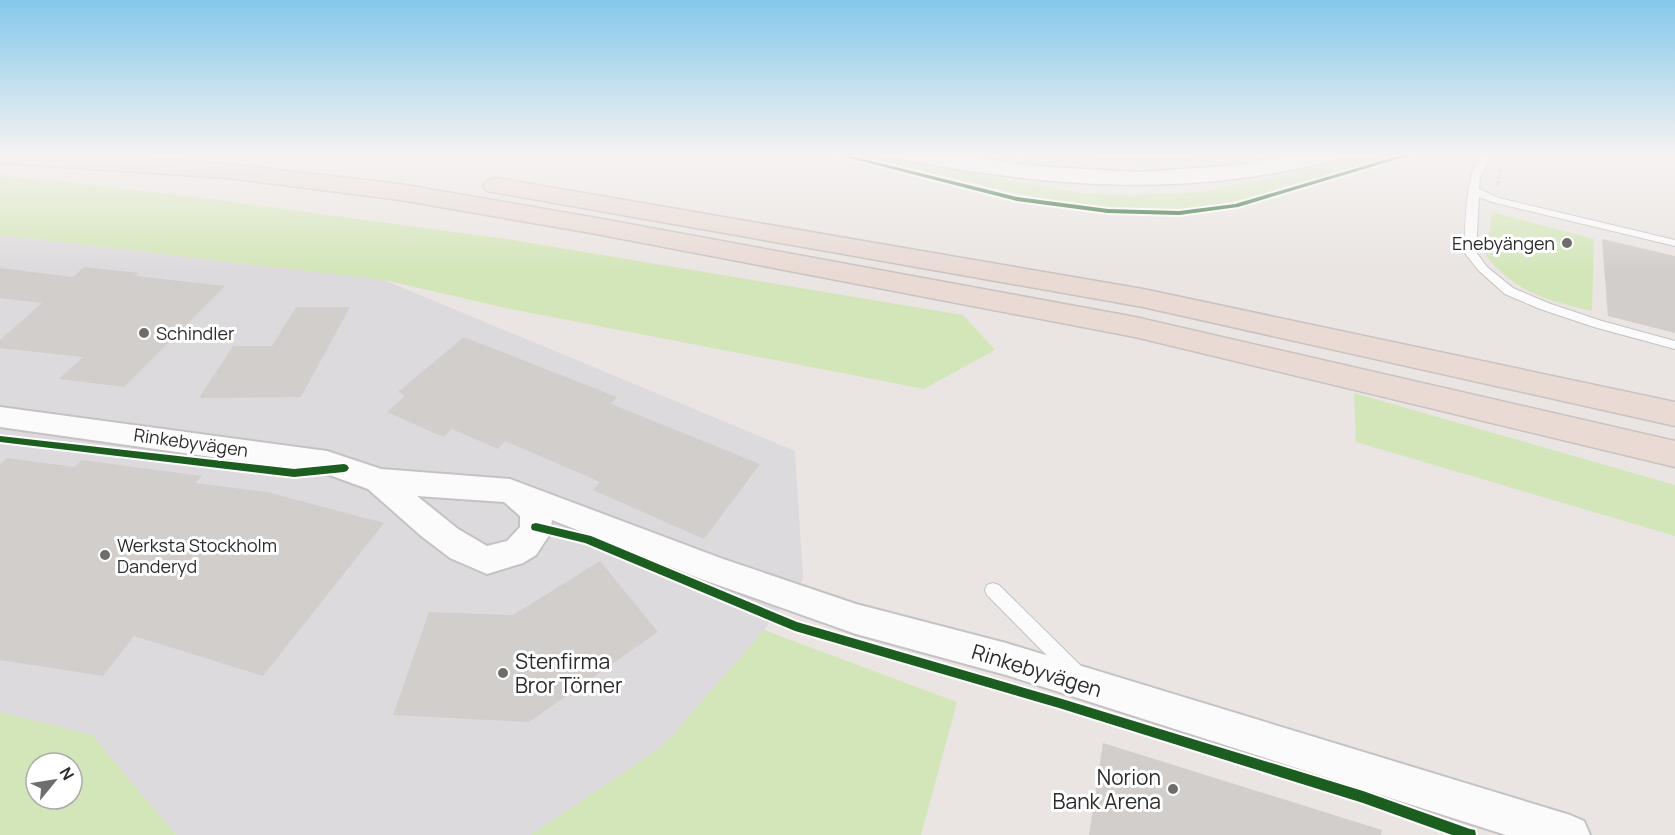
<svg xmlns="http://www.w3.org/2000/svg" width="1675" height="835" viewBox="0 0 1675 835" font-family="Manrope,sans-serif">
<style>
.industrial{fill:#dddadd}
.green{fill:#d3e6b9;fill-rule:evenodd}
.building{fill:#d1cecb}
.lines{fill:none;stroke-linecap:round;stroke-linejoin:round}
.lane-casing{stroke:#c4c2c3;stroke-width:2}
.street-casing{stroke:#c4c2c3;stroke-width:4}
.secondary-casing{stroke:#c4c2c3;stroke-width:3}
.highway-casing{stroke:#c6c3c2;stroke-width:3}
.path{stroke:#c7c7c6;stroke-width:3;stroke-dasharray:4 2;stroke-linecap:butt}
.lane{fill:#fcfbfb;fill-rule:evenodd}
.street{fill:#fcfbfb;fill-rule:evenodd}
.secondary{fill:#fcfbfb;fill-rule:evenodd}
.highway{fill:#e9dad4;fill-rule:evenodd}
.cycleway-casing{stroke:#fff;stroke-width:4}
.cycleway{fill:#1b5e20;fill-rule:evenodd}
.poi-dot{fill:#6e6d6c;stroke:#fff;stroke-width:2}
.labels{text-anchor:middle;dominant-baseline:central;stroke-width:6;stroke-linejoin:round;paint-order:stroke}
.poi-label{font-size:18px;fill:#2c2c2c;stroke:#fff;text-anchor:start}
.street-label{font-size:18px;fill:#2c2c2c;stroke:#fff}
.near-poi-label{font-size:21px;fill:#2c2c2c;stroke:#fff;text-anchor:start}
.near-street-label{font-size:21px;fill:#2c2c2c;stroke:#fff}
</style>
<rect width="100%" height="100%" fill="#eae5e2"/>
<path class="industrial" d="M0 235 384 280 795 451 803 579 764 630 664 745 531 835H176L92 735 0 712Z"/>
<g class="green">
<path d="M851 154H885L1027 184 1089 194 1131 195 1203 192 1301 171 1359 154H1396C1357 167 1318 179 1279 190 1244 199 1209 209 1172 210 1060 212 959 177 851 154Z"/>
<path d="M1012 154H1256L1151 164Z"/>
<path d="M0 175 188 196 506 239 963 315 995 350 924 389 506 308 384 280 0 235Z"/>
<path d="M1492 212 1594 239 1592 311C1547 301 1517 293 1486 256Z"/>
<path d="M1354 393 1675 485V536L1356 442Z"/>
<path d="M764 630 957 702 921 835H531L664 745Z"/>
<path d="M0 712 92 735 176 835H0ZM36 763H72V799H36Z"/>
</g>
<g class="building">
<path d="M1602 239 1675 256V333L1608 316Z"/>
<path d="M84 267 139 273 135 276 225 286 124 387 59 379 83 357 0 348V340L42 303 0 298V268L73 277Z"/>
<path d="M296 307H350L301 397 199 398 233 346H272Z"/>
<path d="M464 337 617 397 611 404 760 464 704 539 593 490 600 482 505 441 498 449 452 429 443 437 387 412 405 396 398 392Z"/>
<path d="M7 458 75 467 81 460 202 476 195 483 267 492 384 523 263 676 134 636 103 676 0 660V465Z"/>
<path d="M600 561 658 632 529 722 393 715 429 612 513 615Z"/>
<path d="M1103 743 1382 830 1381 835H1089Z"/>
</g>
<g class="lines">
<g class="lane-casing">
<g id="lane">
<path d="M1486 154H1500L1489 159 1480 177 1479 189 1499 198 1675 240V246L1492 202 1479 197 1476 252 1487 267 1513 288 1548 303 1602 321 1675 341V349L1594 327 1540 309 1505 294 1479 271 1464 252C1466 232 1464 161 1486 154Z"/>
<path d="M993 583 999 585 1082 667 1085 673 1082 679 1076 681 1070 679 987 595 985 590 987 585Z"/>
</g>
</g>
<g class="street-casing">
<path id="street" d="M0 407 327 451 381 469 510 479 723 559 856 604 1006 643 1570 815 1584 821 1590 835H1506L1006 675 856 634 701 579 552 520 550 534 536 555 523 563 487 574 450 558 420 535 368 489 324 473 0 427ZM417 496 504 502 520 516V527L507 541 487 546 458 529Z"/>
</g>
<g class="secondary-casing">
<path id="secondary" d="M899 154H948L1047 167 1139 172 1230 166 1300 154H1342L1338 159C1194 198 1056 188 911 161L903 159Z"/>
</g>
<g class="highway-casing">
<g id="highway">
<path d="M0 154H74L228 164 400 184 591 217 1135 317 1675 441V467L1135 337 591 233 400 200 228 178 0 163Z"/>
<path d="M496 178 1143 289 1675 402V426L1143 307 487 191 483 186 487 181Z"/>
</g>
</g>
<path class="path" d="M1498 185 1500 169"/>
<use href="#lane" class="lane"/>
<use href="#street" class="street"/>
<use href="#secondary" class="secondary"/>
<use href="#highway" class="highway"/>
<g class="cycleway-casing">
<g id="cycleway">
<path d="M834 154H843L1017 197 1108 209 1179 211 1235 204 1405 154H1414L1238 207 1179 215 1108 213 1017 201Z"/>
<path d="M0 436 294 469 344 464 347 465 349 468 347 471 344 472 294 477 0 442Z"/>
<path d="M536 523 591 536 797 622 1059 698 1363 791 1470 829 1475 830 1476 835H1452L1363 803 1059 708 795 631 585 543 532 530 531 527 532 524Z"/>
</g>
</g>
<use href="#cycleway" class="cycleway"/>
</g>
<linearGradient id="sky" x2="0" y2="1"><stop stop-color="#85c8eb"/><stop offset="0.57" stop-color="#f6f3f2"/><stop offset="1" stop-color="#f6f3f2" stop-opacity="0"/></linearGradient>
<rect width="1675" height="271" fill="url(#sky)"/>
<g class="poi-dot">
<circle cx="1567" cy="243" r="6"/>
<circle cx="144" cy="333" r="6"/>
<circle cx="105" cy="555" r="6"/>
<circle cx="503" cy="673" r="6"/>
<circle cx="1173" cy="789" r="6"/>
</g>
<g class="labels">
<g class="poi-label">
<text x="1555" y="243" text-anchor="end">Enebyängen</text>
<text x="156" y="333">Schindler</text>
<text x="117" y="545">Werksta Stockholm<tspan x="117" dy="21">Danderyd</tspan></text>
</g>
<g class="street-label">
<text transform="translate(191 442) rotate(8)">Rinkebyvägen</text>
</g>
<g class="near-poi-label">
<text x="515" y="661">Stenfirma<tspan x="515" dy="24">Bror Törner</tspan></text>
<text x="1161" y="777" text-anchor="end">Norion<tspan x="1161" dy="24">Bank Arena</tspan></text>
</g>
<g class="near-street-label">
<text transform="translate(1037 670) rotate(17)">Rinkebyvägen</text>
</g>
</g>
<g transform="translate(54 781) rotate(60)"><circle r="28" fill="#ffffff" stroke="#ababab" stroke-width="1.5"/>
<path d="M0-4.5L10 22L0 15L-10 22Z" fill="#6e6d6c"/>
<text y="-9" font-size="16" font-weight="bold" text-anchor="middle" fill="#2c2c2c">N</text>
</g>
</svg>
